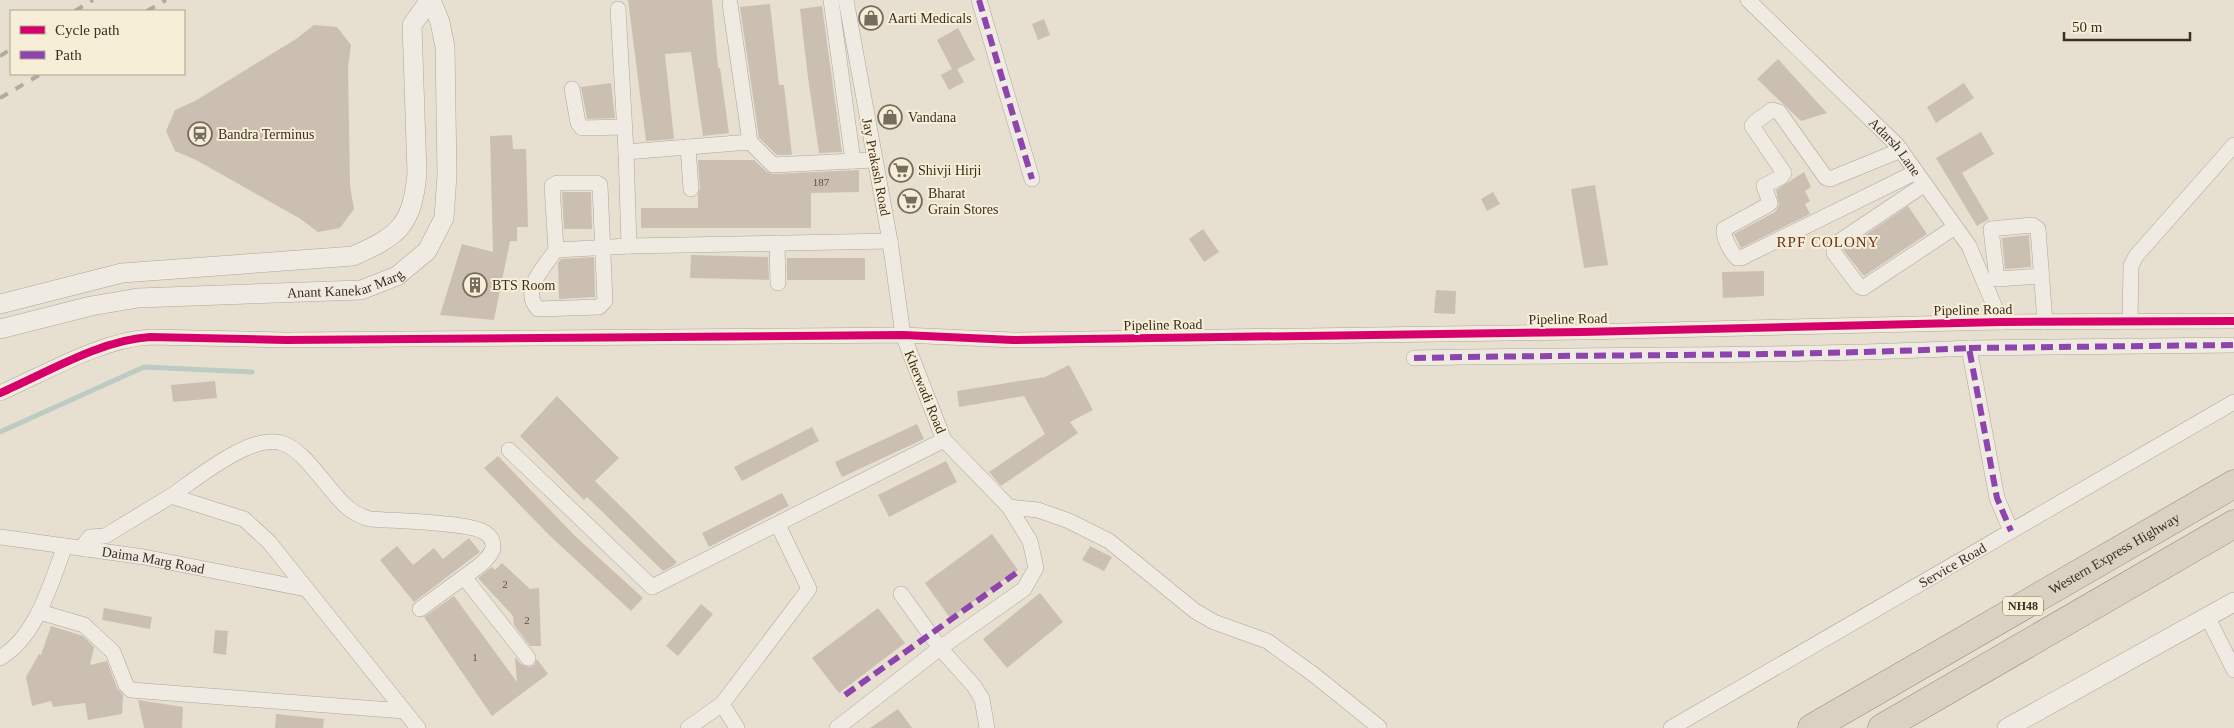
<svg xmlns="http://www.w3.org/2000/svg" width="2234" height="728" viewBox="0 0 2234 728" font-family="'Times New Roman',serif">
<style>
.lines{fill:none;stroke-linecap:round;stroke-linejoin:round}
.stream{stroke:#bcccc2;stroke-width:5}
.building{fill:#cbbfb2}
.minor-casing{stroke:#ada599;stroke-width:16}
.tertiary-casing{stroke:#ada599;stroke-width:20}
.motorway-casing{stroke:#928b80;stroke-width:29}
.minor{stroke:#efebe3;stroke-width:15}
.tertiary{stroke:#efebe3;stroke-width:19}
.motorway{stroke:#dad1c2;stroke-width:28}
.rail{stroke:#afaaa2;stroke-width:4;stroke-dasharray:9 9;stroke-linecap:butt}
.quiet{stroke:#8e44ad;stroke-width:6;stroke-dasharray:12 6;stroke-linecap:butt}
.cycleway-casing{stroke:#f7eed8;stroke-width:11}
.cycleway{stroke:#d6006c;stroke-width:8}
.labels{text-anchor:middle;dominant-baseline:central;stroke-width:4;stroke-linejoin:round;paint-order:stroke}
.number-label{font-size:11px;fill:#605244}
.shield{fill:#f7eed8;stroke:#756857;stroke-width:1}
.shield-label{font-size:12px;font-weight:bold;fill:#3d2e20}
.poi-label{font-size:14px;fill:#3d2e20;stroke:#f7eed8;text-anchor:start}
.street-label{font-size:14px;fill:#3d2e20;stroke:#f7eed8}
.neighbourhood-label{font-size:15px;letter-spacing:1px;fill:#6b2e1e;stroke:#f7eed8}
</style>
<rect width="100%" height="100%" fill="#e7e0d1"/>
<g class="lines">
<path class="stream" d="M0 432 144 367 252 372"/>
</g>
<g class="building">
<path d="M628 0H712L718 68H720L729 133 703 136 691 52 665 54 674 139 646 141Z"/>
<path d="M770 4 779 85H784L792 155H777L759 138 740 7Z"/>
<path d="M822 6 842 152 819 153 808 78 800 9Z"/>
<path d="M1044 19 1050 35 1038 40 1032 24Z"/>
<path d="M314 25 337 27 351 45 348 67 350 186 354 209 340 228 318 232 299 218 196 160 175 151 166 131 175 110 195 101 296 39Z"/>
<path d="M958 28 975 60 957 69 964 82 949 90 941 75 952 69 937 40Z"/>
<path d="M1778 59 1827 113 1801 121 1757 79Z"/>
<path d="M611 83 615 118 587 119 581 87Z"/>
<path d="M1964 83 1974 98 1936 123 1927 107Z"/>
<path d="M1981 132 1994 154 1962 173 1989 219 1977 226 1936 158Z"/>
<path d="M512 135 513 149H526L528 227H517V241H510L494 320 440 315 462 244 493 252 490 136Z"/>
<path d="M698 160H754L767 172 773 174 859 170V192L811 193V228H641V208H698V195L700 188Z"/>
<path d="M1804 172 1811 187 1805 191 1810 201 1805 204 1810 214 1741 248 1734 234 1775 212 1779 205 1776 190Z"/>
<path d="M1595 185 1608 265 1584 268 1571 189Z"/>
<path d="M562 192H591L592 229H564Z"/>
<path d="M1493 192 1500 204 1487 211 1481 199Z"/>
<path d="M1908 206 1927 234 1864 276 1843 250Z"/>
<path d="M1203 229 1219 252 1204 262 1189 239Z"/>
<path d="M2029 235 2031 267 2005 269 2002 238Z"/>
<path d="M691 255 768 257 769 280 690 278Z"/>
<path d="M594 257 595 297 559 299 558 263 561 259Z"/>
<rect x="787" y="258" width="78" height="22"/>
<path d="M1764 271V296L1723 298 1722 272Z"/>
<path d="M1436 290 1456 291 1455 314 1434 313Z"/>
<path d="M1069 365 1093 410 1070 422 1078 433 1001 486 989 472 1045 434 1024 396 959 407 957 391 1045 377Z"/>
<path d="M215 381 217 398 173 402 171 385Z"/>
<path d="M557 396 619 458 595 481 677 562 673 566 663 571 587 497 584 500 520 436Z"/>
<path d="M917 424 924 439 842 477 835 462Z"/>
<path d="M812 427 819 441 742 481 734 467Z"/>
<path d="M498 456 576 537 643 598 631 611 549 535 484 468Z"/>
<path d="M946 461 957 482 889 517 878 495Z"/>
<path d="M782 493 789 506 709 547 702 533Z"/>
<path d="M992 534 1018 570 950 618 925 583Z"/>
<path d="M469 538 480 552 414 602 380 560 397 546 413 565 434 548 443 559Z"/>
<path d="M1090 546 1112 557 1104 571 1082 560Z"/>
<path d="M502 563 530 589 539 588 541 646H530L514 625 513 616 478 578 492 567 495 570Z"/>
<path d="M1040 593 1063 622 1007 668 983 639Z"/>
<path d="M454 596 517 682 515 657 521 664 529 667 534 665 537 659 548 674 492 716 424 617Z"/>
<path d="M701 604 713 614 678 656 666 646Z"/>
<path d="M104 608 152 617 150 629 102 620Z"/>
<path d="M878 608 905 643 839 693 812 658Z"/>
<path d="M51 626 83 636 94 647 90 665 107 661 117 688 123 695 122 714 88 720 85 703 53 707 51 701 32 706 26 677 39 654 41 655Z"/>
<path d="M215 630 228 631 226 655 213 653Z"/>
<path d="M138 700 183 707 182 728H144Z"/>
<path d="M898 709 912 728H870Z"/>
<path d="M276 714 324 719 323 728H275Z"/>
</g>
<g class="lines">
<g class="minor-casing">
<g id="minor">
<path d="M831 0 853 161"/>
<path d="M979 0 1032 179"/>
<path id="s1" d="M1748 0 1897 145 1969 246 2001 322"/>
<path d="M730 4 750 142"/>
<path d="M618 9 626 152"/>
<path d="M572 89 578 123 582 128 624 127"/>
<path d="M688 147 691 189"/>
<path d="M1901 150 1830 179 1826 178 1779 112 1772 110 1755 122 1752 126 1784 173 1781 177 1764 186 1770 203 1768 205 1724 229C1723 238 1731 252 1737 258H1741L1916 172"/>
<path d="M874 160 773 165 750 142 626 152 629 246 890 241"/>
<path d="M1925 184 1837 243 1834 247V253L1859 286 1863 288 1955 227"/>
<path d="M777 243 778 283"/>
<path d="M556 250 552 186 557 183H597L600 185 605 301 599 307 538 309C520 290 545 266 556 250L629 246"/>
<path d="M2042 276 1997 279 1991 229 2032 225 2038 229 2045 322"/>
<path d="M2130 321 2131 266 2136 256 2234 145"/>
<path d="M1969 348 2234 345"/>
<path d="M1414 358C1599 354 1784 357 1969 348L1997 498 2011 531"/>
<path d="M0 393C46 373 100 340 150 337L286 340 903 335 1013 340 1582 332 2001 322 2234 321"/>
<path d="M509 450 652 587 944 440 903 335 890 241 846 0"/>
<path d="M1009 507 1038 510 1069 521 1109 541 1195 611 1214 622 1267 641 1313 674 1379 727"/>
<path id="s2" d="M0 537 144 557 306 589"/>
<path d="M85 549 86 542 90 537 105 536 171 496"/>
<path d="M901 594 940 648 974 686 982 699 987 728"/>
<path d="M420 609 464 577"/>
<path d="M40 612 84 625 113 652 126 685 131 690 404 711"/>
<path d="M2208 618 2234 670"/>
<path d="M0 658C37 636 50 585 65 546"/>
<path d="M722 704 737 728"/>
<path d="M418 728 269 542 244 519 171 496C196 479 251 433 282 443 300 449 315 471 327 485 340 501 350 514 370 519 393 521 468 522 484 532 491 536 495 543 492 551 487 562 473 570 464 577L528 658"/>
<path d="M688 728 722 704 809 589 778 525"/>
<path d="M837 728 940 648 1024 589 1036 568 1030 541 1009 507 944 440"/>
<path id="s3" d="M1671 728 2234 402"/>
</g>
</g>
<g class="tertiary-casing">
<g id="tertiary">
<path d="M0 304 122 273 353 256C399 236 412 225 417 174L412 25 430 0"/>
<path id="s4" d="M0 329 91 306 138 298 361 290 397 276 427 251 444 218 447 175 445 47 440 22 431 0"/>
<path d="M2007 728 2234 602"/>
</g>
</g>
<g class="motorway-casing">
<g id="motorway">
<path id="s5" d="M1812 728 2234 484"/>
<path d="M1882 728 2234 524"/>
</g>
</g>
<use href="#minor" class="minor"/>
<use href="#tertiary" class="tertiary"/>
<use href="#motorway" class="motorway"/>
<g class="rail">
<path d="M75 11 93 0"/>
<path d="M147 11 166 0"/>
<path d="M0 56 11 49"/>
<path d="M0 98 41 74"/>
</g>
<g class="quiet">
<path d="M979 0 1032 179"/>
<path d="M1969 348 2234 345"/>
<path d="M1414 358C1599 354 1784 357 1969 348L1997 498 2011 531"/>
<path d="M845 695 1019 571"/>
</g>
<g class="cycleway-casing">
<path id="cycleway" d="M0 393C46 373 100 340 150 337L286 340 903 335 1013 340 1582 332 2001 322 2234 321"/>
</g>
<use href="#cycleway" class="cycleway"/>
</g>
<defs>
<g id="shop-ring" transform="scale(1.25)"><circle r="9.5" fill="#f7eed8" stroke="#786c5e" stroke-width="1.5"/><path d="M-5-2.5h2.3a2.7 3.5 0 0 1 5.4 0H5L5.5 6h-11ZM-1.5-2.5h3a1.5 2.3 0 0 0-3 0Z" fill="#786c5e"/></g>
<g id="station-ring" transform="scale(1.25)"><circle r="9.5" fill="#f7eed8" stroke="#786c5e" stroke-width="1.5"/><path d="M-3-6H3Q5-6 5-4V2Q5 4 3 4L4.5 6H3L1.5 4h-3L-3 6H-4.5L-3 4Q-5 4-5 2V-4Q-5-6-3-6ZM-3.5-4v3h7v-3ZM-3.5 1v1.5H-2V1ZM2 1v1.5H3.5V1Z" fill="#786c5e"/></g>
<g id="supermarket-ring" transform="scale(1.25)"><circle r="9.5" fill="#f7eed8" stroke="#786c5e" stroke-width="1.5"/><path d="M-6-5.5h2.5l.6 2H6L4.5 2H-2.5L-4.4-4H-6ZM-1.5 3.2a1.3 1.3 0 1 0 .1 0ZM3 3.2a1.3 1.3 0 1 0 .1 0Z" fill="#786c5e"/></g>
<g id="building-ring" transform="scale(1.25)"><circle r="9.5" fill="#f7eed8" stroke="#786c5e" stroke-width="1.5"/><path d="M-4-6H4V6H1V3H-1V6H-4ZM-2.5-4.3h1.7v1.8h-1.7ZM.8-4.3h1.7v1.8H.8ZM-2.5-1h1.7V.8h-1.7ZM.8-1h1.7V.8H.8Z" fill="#786c5e"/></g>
</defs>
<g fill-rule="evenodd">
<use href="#shop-ring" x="871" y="18"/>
<use href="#shop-ring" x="890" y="117"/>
<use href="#station-ring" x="200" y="134"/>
<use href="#supermarket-ring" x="901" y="170"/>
<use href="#supermarket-ring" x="910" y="201"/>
<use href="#building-ring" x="475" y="285"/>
</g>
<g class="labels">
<g class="number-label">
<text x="821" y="182">187</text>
<text x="505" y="584">2</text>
<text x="527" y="620">2</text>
<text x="475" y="657">1</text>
</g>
<rect class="shield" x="2003" y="596.5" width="40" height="19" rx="4"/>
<g class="shield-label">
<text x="2023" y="606">NH48</text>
</g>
<g class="poi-label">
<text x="888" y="18">Aarti Medicals</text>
<text x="908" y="117">Vandana</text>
<text x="218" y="134">Bandra Terminus</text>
<text x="918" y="170">Shivji Hirji</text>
<text x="928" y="193">Bharat<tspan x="928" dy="16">Grain Stores</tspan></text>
<text x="492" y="285">BTS Room</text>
</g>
<g class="street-label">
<text stroke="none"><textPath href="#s1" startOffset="208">Adarsh Lane</textPath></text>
<text transform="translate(876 167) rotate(79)">Jay Prakash Road</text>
<text stroke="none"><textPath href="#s4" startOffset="350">Anant Kanekar Marg</textPath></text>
<text transform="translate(1973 310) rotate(-1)">Pipeline Road</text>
<text transform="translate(1568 319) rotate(-1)">Pipeline Road</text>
<text transform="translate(1163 325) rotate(-1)">Pipeline Road</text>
<text transform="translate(925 392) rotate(68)">Kherwadi Road</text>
<text stroke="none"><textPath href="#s5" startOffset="349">Western Express Highway</textPath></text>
<text stroke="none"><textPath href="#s2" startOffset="155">Daima Marg Road</textPath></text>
<text stroke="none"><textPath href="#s3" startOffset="325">Service Road</textPath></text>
</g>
<g class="neighbourhood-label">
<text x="1828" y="242">RPF COLONY</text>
</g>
</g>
<rect x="10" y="10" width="175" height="65" fill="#f7eed8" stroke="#ada18e"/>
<rect x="20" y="26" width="25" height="8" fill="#d6006c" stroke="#ada18e"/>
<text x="55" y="35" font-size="15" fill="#3d2e20">Cycle path</text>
<rect x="20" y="51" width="25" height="8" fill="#8e44ad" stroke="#ada18e"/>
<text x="55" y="60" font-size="15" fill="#3d2e20">Path</text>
<path d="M2064 32v8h126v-8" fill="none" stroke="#3d2e20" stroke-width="2.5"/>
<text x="2072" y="32" font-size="15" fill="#3d2e20" stroke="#f7eed8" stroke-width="4" paint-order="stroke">50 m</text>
</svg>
